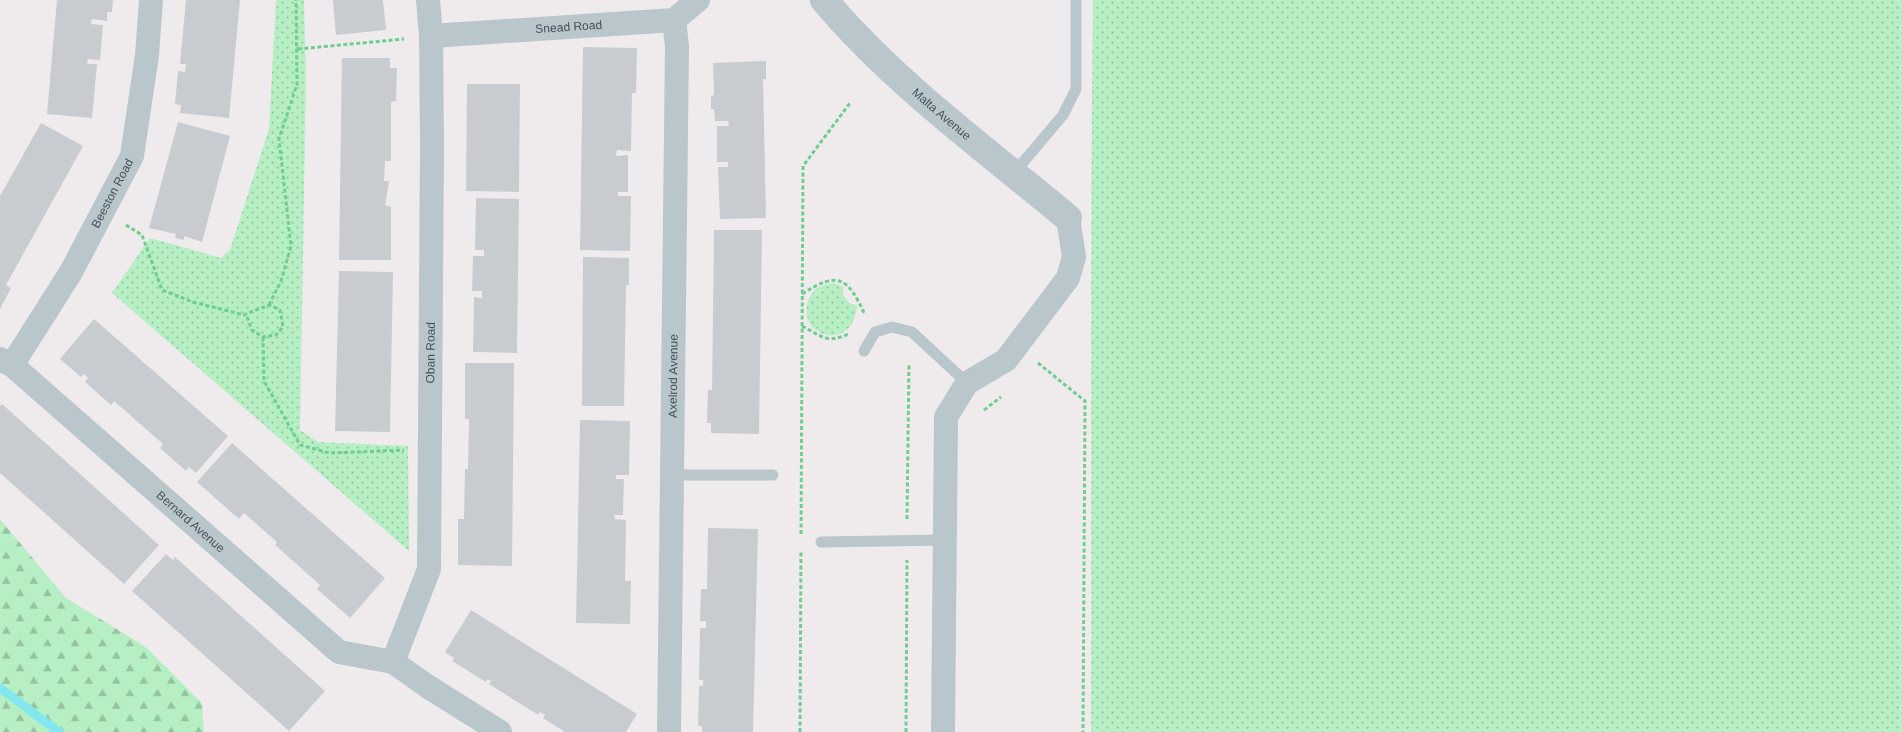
<svg xmlns="http://www.w3.org/2000/svg" width="1902" height="732" viewBox="0 0 1902 732" font-family="Helvetica,sans-serif">
<style>
.grass{fill:url(#grass-dots)}
.forest{fill:url(#forest-firs)}
.lines{fill:none;stroke-linecap:round;stroke-linejoin:round}
.stream{stroke:#82e7ee;stroke-width:9}
.building{fill:#c8ccd1}
.path{stroke:#6ece90;stroke-width:3;stroke-dasharray:4 2.5;stroke-linecap:butt}
.service{stroke:#b9c6cc;stroke-width:11}
.minor{stroke:#b9c6cc;stroke-width:24}
.tertiary{stroke:#b9c6cc;stroke-width:28}
.labels{text-anchor:middle;dominant-baseline:central;stroke-width:5;stroke-linejoin:round;paint-order:stroke}
.street-label{font-size:12px;fill:#445259;stroke:#fff}
</style>
<defs>
<pattern id="grass-dots" width="8" height="8" patternUnits="userSpaceOnUse" patternTransform="scale(1.25)"><rect width="8" height="8" fill="#b7efc4"/><path d="M2 2h.1M6 6h.1" fill="none" stroke="#96c4a2" stroke-width="1.8" stroke-linecap="round"/></pattern>
<pattern id="forest-firs" width="22" height="20" patternUnits="userSpaceOnUse" patternTransform="scale(1.25)"><rect width="22" height="20" fill="#b7efc4"/><path d="M5 1l3.5 6h-7zM16 11l3.5 6h-7z" fill="#96c4a2"/></pattern>
</defs>
<rect width="100%" height="100%" fill="#efebec"/>
<g class="grass">
<path d="M276 0H304L306 77 300 430 318 442 408 446 409 551 112 293 150 238 221 258 230 250 269 129Z"/>
<path d="M1093 0H1902V732H1091C1092 488 1090 244 1093 0Z"/>
<path d="M834 283 844 287 842 293 849 303 857 305C854 353 797 338 808 302 812 288 822 285 834 283Z"/>
</g>
<path class="forest" d="M0 519 66 598 146 647 202 703 204 732H0Z"/>
<g class="lines">
<path class="stream" d="M0 688 59 732"/>
</g>
<g class="building">
<path d="M57 0H113L112 12H107V21L92 19 91 24 103 25 100 60 88 59 87 64H97L92 118 47 114Z"/>
<path d="M186 0H240L229 118 180 113 181 105 175 104 178 71 185 72 186 64H180Z"/>
<path d="M333 0H383L386 30 336 35Z"/>
<path d="M583 47 637 48 636 93H632L631 151 617 150 616 156 628 155V192H618V196H631L630 251 580 250Z"/>
<path d="M342 58H390V68H397L396 101 391 102V161H385L384 181H389L385 205 391 207V260H339Z"/>
<path d="M766 61V79H763L766 218 720 219 718 167H728V162H717V126H729L728 121H715L714 109H711V96L714 95 713 63Z"/>
<path d="M467 84H520L519 192 466 191Z"/>
<path d="M178 122 230 136 202 242 184 236V240L175 238 176 234 149 228Z"/>
<path d="M41 123 83 146 6 285 11 288 0 309V196Z"/>
<path d="M476 198 519 199 517 353 473 352 474 297 482 298V291H472L473 256H484V250H475Z"/>
<path d="M714 230H762L759 434 711 433V423H707L708 390H712Z"/>
<path d="M583 257 629 258V285H626L624 406H582Z"/>
<path d="M339 271 393 272 390 432 335 431Z"/>
<path d="M94 319 228 436 196 473 189 467 186 471 160 448 163 444 114 401 111 405 85 382 88 378 84 374 81 377 60 359Z"/>
<path d="M465 363H514L512 566 458 565V519H464L465 469H468L469 419H465Z"/>
<path d="M2 404 159 545 124 584 0 473V406Z"/>
<path d="M580 420 630 421 629 475H616V479H624L623 515H614L615 519 626 520 625 581H631L630 624 576 623Z"/>
<path d="M232 443 385 578 350 618 317 589 320 585 275 545 277 542 244 513 239 519 197 482Z"/>
<path d="M708 528 758 529 753 732H702V726H698L699 686H703V680H699L700 628H706V621H700L701 589H707Z"/>
<path d="M166 554 173 560 175 557 325 691 289 731 132 591Z"/>
<path d="M471 610 637 714 626 732H565L543 718 545 715 540 712 538 715 489 684 491 681 488 679 486 682 452 661 454 658 445 652Z"/>
</g>
<g class="lines">
<g class="path">
<path d="M298 49 404 39"/>
<path d="M126 225 142 235 162 290 193 302 244 315 246 314 269 305 280 310 283 327 276 335 263 337 252 330 246 314"/>
<path d="M802 294C839 270 848 278 865 315"/>
<path d="M269 305 281 281 291 246 279 139 297 84 296 0"/>
<path d="M802 326C821 336 827 344 848 334"/>
<path d="M263 337 264 381 300 445 330 453 404 450"/>
<path d="M1038 363 1085 401 1083 732"/>
<path d="M984 410 1001 397"/>
<path d="M907 519 909 363"/>
<path d="M801 534 803 166 850 103"/>
<path d="M800 732 801 551"/>
<path d="M906 732 907 560"/>
</g>
<g class="service">
<path d="M1014 173 1063 115 1076 89V0"/>
<path d="M864 351 875 332 892 327 912 332 967 383"/>
<path d="M672 475H773"/>
<path d="M821 542 945 540"/>
</g>
<g class="minor">
<path id="s1" d="M431 36 674 20 698 0"/>
<path id="s2" d="M0 359 12 365 339 652 393 662 427 686 500 732"/>
<path id="s3" d="M12 365 71 272 132 156 147 55 151 0"/>
<path id="s4" d="M393 662 429 569 432 145 431 36 428 0"/>
<path id="s5" d="M669 732 677 46 674 20"/>
<path d="M943 732 946 417 967 383 1006 360 1068 278 1074 257 1068 218"/>
</g>
<path class="tertiary" id="s6" d="M824 0C894 83 984 148 1068 218"/>
</g>
<g class="labels">
<g class="street-label">
<text stroke="none"><textPath href="#s1" startOffset="138">Snead Road</textPath></text>
<text stroke="none"><textPath href="#s6" startOffset="164">Malta Avenue</textPath></text>
<text stroke="none"><textPath href="#s3" startOffset="199">Beeston Road</textPath></text>
<text stroke="none"><textPath href="#s4" startOffset="316">Oban Road</textPath></text>
<text stroke="none"><textPath href="#s5" startOffset="356">Axelrod Avenue</textPath></text>
<text stroke="none"><textPath href="#s2" startOffset="251">Bernard Avenue</textPath></text>
</g>
</g>
</svg>
